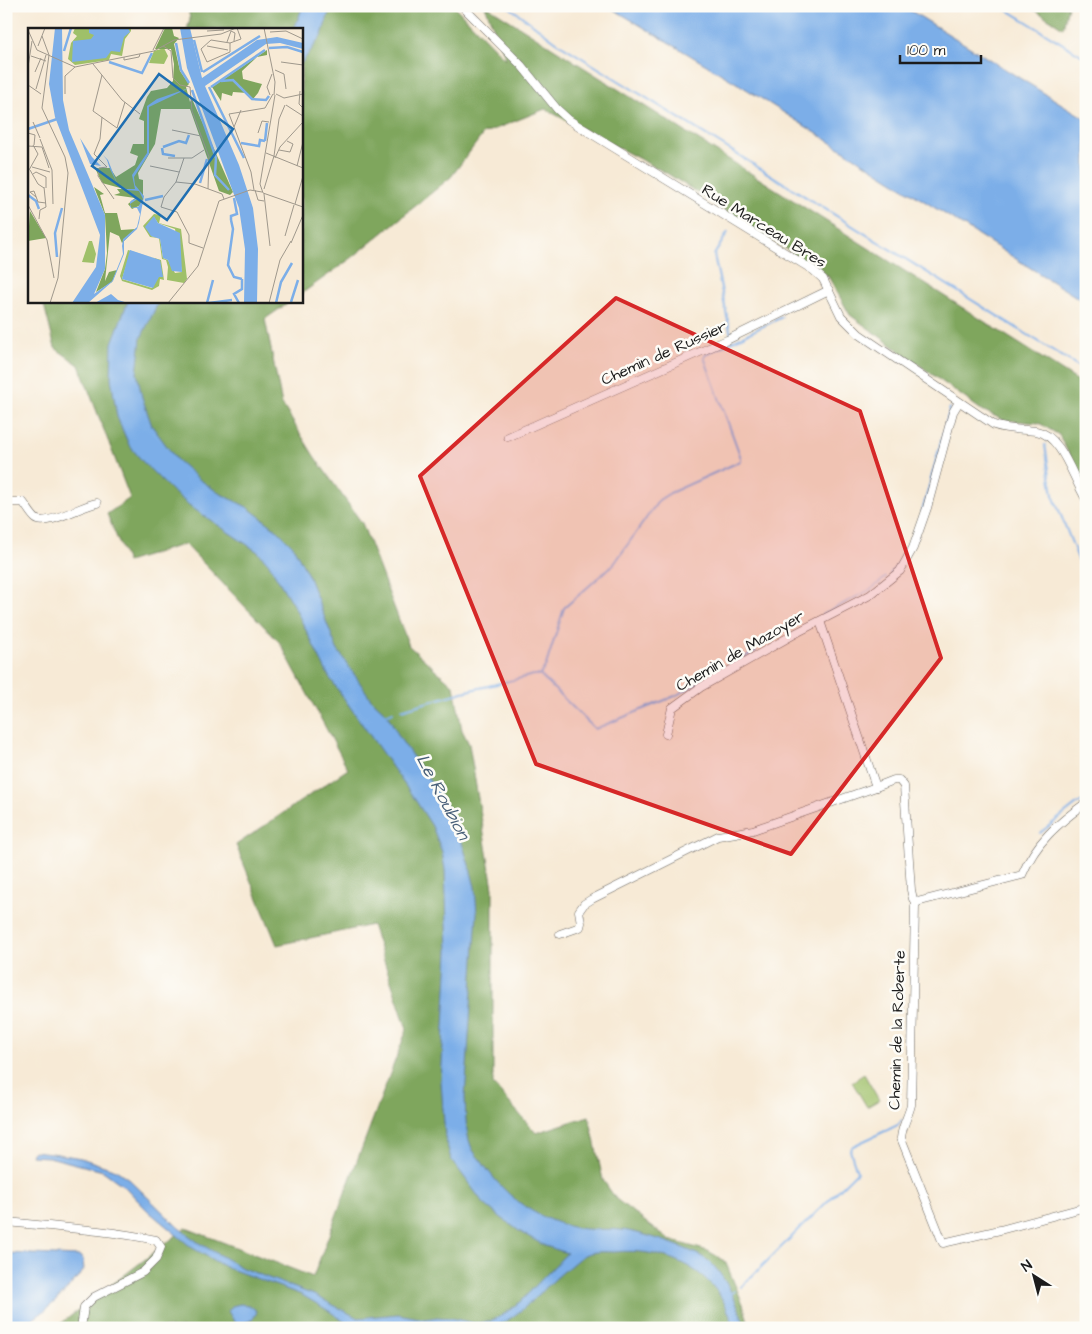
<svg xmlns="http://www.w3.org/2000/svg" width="1092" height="1334" viewBox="0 0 1092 1334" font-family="'Architects Daughter',sans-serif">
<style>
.green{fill:#9fc069;stroke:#5e6e42}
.forest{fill:#7fa65d;stroke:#4e613c}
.water{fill:#7caee8;stroke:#4c6582}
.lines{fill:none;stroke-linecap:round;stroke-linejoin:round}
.stream{stroke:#7caee8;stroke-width:2}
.minor-casing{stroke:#69645d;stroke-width:9}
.minor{stroke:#fff;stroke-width:8}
.marked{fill:#d62828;fill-opacity:0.2;stroke:#d62828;stroke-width:4;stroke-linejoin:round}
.labels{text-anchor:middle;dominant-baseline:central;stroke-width:5;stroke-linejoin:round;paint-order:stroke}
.street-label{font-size:16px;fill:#1c1c1c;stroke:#fdfcf7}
.water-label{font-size:18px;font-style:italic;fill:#475e78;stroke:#fdfcf7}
.inset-river{fill:none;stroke:#7caee8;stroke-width:2.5}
.inset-road{fill:none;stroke:#9f988c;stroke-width:1}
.view{fill:#1f6fb2;fill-opacity:0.15;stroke:#1f6fb2;stroke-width:2.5}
.inset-edge{fill:none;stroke:#1c1c1c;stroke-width:2.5}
</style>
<rect width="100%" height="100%" fill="#fdfcf7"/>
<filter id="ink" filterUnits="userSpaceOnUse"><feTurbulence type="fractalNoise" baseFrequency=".02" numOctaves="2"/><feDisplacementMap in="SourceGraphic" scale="10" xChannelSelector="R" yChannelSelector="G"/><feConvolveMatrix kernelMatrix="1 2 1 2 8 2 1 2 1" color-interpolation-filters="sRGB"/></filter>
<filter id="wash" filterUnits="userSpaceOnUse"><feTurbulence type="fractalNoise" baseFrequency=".0096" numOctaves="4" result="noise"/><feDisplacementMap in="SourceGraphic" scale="20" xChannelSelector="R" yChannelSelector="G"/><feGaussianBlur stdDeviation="1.12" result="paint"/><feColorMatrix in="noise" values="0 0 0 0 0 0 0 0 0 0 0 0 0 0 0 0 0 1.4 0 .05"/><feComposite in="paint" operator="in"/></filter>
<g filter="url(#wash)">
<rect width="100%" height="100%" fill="#f7ead6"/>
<path class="green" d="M864 1074 879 1100 867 1107 852 1082Z"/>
<g class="forest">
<path d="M188 6H454L507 61 485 6H487L1086 386V487L1059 435 1039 423 1003 420 980 409 850 315 828 276 668 174 545 109 483 134 451 177 353 257 301 294V29H187L190 20Z"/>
<path d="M1029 6H1068L1063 28Z"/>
<path d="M43 301H291L265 319 282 404 314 456 362 523 409 646 454 686 462 730 469 744 493 888V1084L536 1133 589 1116 603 1180 616 1199 669 1240 708 1251 725 1261 743 1304 750 1328H55L186 1228 313 1277 407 1029 372 925 277 945 236 845 348 769 280 643 185 544 127 562 107 514 130 498 79 365 55 348Z"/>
</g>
<g class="water">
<path d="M303 6H331L322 35 301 64V29H294Z"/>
<path d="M608 6H903L1086 119V303L743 87Z"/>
<path d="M128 301H159L141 338 137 373 142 397 152 426 177 460 199 479 219 493 247 507 276 529 293 546 308 575 337 649 371 699 387 714 401 740 448 807 456 824 470 868 475 887 477 913 465 1098C466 1113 465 1131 471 1146 473 1152 478 1157 482 1162 504 1195 532 1217 572 1227 588 1231 604 1228 621 1230 639 1231 700 1251 712 1264 727 1280 740 1307 745 1328H733C722 1271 666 1247 614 1252 606 1252 595 1251 587 1254 581 1256 574 1263 569 1267 544 1287 521 1317 492 1328L393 1326 363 1328 349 1325 329 1311 302 1295 225 1267 191 1247 148 1211 125 1187 103 1171 49 1157 31 1156 33 1151 52 1153 81 1158 116 1170 129 1179 179 1228 199 1243 242 1268 314 1295 358 1318 398 1314 425 1319 437 1317 450 1318 475 1323 491 1321 506 1313 521 1301 567 1253 545 1246 519 1231 499 1216 484 1204 451 1159 445 1137 441 1082 448 951 445 870 442 852 432 826 416 801 329 677 296 610 268 563 258 552 194 509 172 491 143 462 129 445 117 417 111 378 112 343Z"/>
<path d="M6 1253 80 1256 83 1260 84 1270C64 1293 44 1317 15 1328L6 1323Z"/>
<path d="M240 1304 249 1305 257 1311C254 1322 245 1323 235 1323L228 1311 232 1306Z"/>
</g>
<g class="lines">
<g class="stream">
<path d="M508 6 558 43 1086 371"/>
<path d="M1001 6 1086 58"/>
<path d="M728 232 714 255 731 335"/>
<path d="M1045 445 1053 495 1086 579"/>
<path d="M922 512 950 408"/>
<path d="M890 574 899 563 913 538"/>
<path d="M822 615 873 588 886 577"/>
<path d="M540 675 546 665 564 608 614 564 659 500 670 493 741 461V458L704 357 706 354 782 317"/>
<path d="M401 710 463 692 534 675H540L595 729 675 696 756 651"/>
<path d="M386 715 393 712"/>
<path d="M1040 833 1077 804 1084 801"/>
<path d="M741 1287 857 1172 850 1150 853 1146 898 1125 902 1120"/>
<path d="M729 1295 735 1291"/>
</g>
</g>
</g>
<g filter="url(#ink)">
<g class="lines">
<g class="minor-casing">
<g id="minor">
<path d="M462 6 521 65 557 109 569 120 813 270 823 279 841 316 859 334 994 425C1008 430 1022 429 1036 431 1062 435 1073 479 1086 499"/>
<path d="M508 437 727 340 829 290"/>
<path d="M6 502H23C27 507 31 515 36 519 46 527 83 505 97 503"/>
<path d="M820 621 876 787 894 780H899L904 786 911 890 913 899 917 902 1022 875C1036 842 1058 823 1086 803"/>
<path d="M666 734 672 708 701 687 798 632 870 595 900 571 913 548 927 508 953 412 959 402"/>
<path d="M917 902 915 906 911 1105C908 1117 902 1126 901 1138L943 1243 1000 1230 1086 1207"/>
<path d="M560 934 580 927 581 923 579 911 584 904 592 899 718 836 753 830 876 787"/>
<path d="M6 1222C56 1227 107 1230 156 1240L161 1247 156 1259 143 1272 94 1297 84 1307 81 1328"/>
</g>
</g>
<use href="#minor" class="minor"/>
</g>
</g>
<path class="marked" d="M616 298 860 411 941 658 791 854 536 764 420 476Z"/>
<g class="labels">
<g class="street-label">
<text transform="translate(764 226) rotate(32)">Rue Marceau Bres</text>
<text transform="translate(664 353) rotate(-24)">Chemin de Russier</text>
<text transform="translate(740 651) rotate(-30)">Chemin de Mazoyer</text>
<text transform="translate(897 1030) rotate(-88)">Chemin de la Roberte</text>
</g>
<g class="water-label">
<text transform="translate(443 797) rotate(62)">Le Roubion</text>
</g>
</g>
<g transform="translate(28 28)">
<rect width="275" height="275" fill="#f7ead6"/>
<path d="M47 0H103V3L97 11 94 28 83 26 81 32 47 37 40 31 43 15 49 8 45 5ZM136 20 140 28 136 36 121 35 126 23ZM126 186 133 187 131 195 153 201 159 251 156 255 139 252 140 239 138 232 134 231 131 210 122 209 115 198ZM126 189 130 195 147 201 154 244 147 245 140 232 135 230 132 210 123 208ZM61 213H64L68 226 66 235 54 234ZM100 222 133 232 136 252 132 251 131 258 124 262 94 253 92 248ZM103 223 126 230 132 236 124 260 94 251Z" fill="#9fc069" fill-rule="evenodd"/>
<path d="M137 0H144L146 8 151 10 146 16 152 43 161 56 158 59 162 74 164 71 205 164 202 167 191 163 162 81H133L127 116 110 145 111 151 115 152V176L104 181 100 176 107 170 86 167 92 165 89 161H96L74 155 67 140H82L88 149 107 137 110 128 102 125 105 116H116V93L111 91 119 69 123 63 139 60 145 53 146 36 143 21H127ZM239 22V27L229 29 214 43 215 51 234 56 230 65 225 71 219 65 205 64 204 68 194 65 193 73 184 59ZM66 159 76 166 72 167 77 185H89L93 202 108 201 94 215 91 208 82 204 77 253 81 244 89 242 84 254 68 264 77 241 79 225 77 187ZM2 183 18 210 0 213Z" fill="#7fa65d"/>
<path d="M27 0H34L35 72 41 102 77 187V241L66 266 84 253 95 226 94 218 95 211 109 199 112 186 109 180 102 179V174L104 172 111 170 102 176 103 179H110L115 171 111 163 98 162 89 155 82 141 79 132 75 127 80 132 89 155 98 161H107L104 147 119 125V78L129 71 161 60 121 79V126L106 149 107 157 116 168 111 195 109 201 96 213V226L85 253 60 275H44L68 239 72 207 27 89 21 56ZM61 0H100L102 4 96 9 92 24 83 23 78 30 44 34 45 13 63 11 66 7 61 5ZM152 0H162L174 50 229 12 249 9 275 15V21L252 15 238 16 177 58 211 137 225 180 230 221 229 275H216L217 221 211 180 159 40ZM52 110 64 129 73 138 62 136ZM126 188 130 195 152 205 154 244 144 243 140 232 135 230 132 211 123 208 117 199ZM102 222 132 232 135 249H131L125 260 94 251ZM83 266 90 272 100 275H67Z" fill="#7caee8"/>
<path class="inset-river" d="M166 12 174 44M148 15 153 42 161 55M241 20 259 19 275 24M36 23 43 0M81 34 114 45 124 25M175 44 232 8M193 53 205 52 224 71 238 72 241 68M181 59 216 130M183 59 237 22M164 62 188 130 187 147 201 162M0 101 32 90M237 113 239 95M213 115 231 118 232 112 237 113M135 119 151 113 158 115 161 107M134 120 135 126 147 128M172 155 179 131M0 167 8 173 11 181M117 172 135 168M203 192V188L209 186 206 170M203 192 205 201 200 237 206 249 214 251M29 229 27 205 34 180M263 274 270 252M179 275 185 252M181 275 204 272M211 275 206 266 214 261V251M248 275 253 254 264 235"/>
<path class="inset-road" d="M236 0 247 54 246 67M0 2 9 22 47 39 126 23 146 12 193 6 208 0M179 3 196 2M242 4 258 3 275 11M14 8 21 27 14 80 37 129 40 145 30 250 22 275M183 12 173 21 179 34 202 24V15M183 12 202 15 213 11 209 0M199 14 203 3 207 5 206 13M10 18 17 0M135 18 143 23 145 50 152 57 162 59 164 83 181 129 180 161M179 18 200 22M125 22 136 0M3 28 18 33M96 29V32L111 29 112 26M253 34 275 37M65 36 94 72 112 86M0 39 4 13M247 42 256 46 258 61M7 44 13 30M74 47 65 83 89 100 97 74M0 57 13 66M8 61 18 27M272 63 271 76 275 80M37 66V48L47 39M248 66 256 70 275 66M242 67 239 59 244 46M247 67 232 156 235 165 275 179M258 77 275 88M213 82 206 99 223 144 226 162M74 89 72 111 66 126 79 139 71 140 70 148 86 171M5 94 12 110M206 99 201 86 237 80 245 66M144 102 173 108M0 105 7 107 6 117M230 105 234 93 241 94M12 111 24 142 25 176M0 118 14 119 21 140M251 122 262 124 265 116 259 113M238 125 275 140M140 130H164L176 122M156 130 148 154 167 156 194 166 196 171M247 130 252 119 275 94M122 138 151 144M269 138 275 114M4 139 22 144M1 142 10 126 5 117M2 142 10 156 16 160M5 146 8 144 18 149V160M148 154 136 169 133 179 149 184 161 207V215L175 220M236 161 246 128 251 91 257 77M227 162 230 172 236 173M236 166 242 218M8 169 2 164 6 163 10 174 18 175M267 176 275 148M0 177 19 212 26 250M11 191 12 182 18 179 16 159M257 208 266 177M263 215 275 187M140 275 170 238 191 173 222 162 234 164M241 275 252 232 263 213"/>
<path class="view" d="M131 46 205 101 139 192 64 138Z"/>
<rect width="275" height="275" class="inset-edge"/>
</g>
<rect width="1092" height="1334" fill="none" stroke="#fdfcf7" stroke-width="25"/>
<g transform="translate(1034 1276) rotate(324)" stroke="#fdfcf7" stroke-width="4" paint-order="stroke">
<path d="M0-4L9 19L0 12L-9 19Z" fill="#1c1c1c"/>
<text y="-8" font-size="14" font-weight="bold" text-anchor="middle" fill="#1c1c1c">N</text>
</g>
<path d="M900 55v8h81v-8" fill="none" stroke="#1c1c1c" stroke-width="2.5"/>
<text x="907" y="55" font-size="15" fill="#1c1c1c" stroke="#fdfcf7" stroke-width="4" paint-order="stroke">100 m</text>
</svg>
